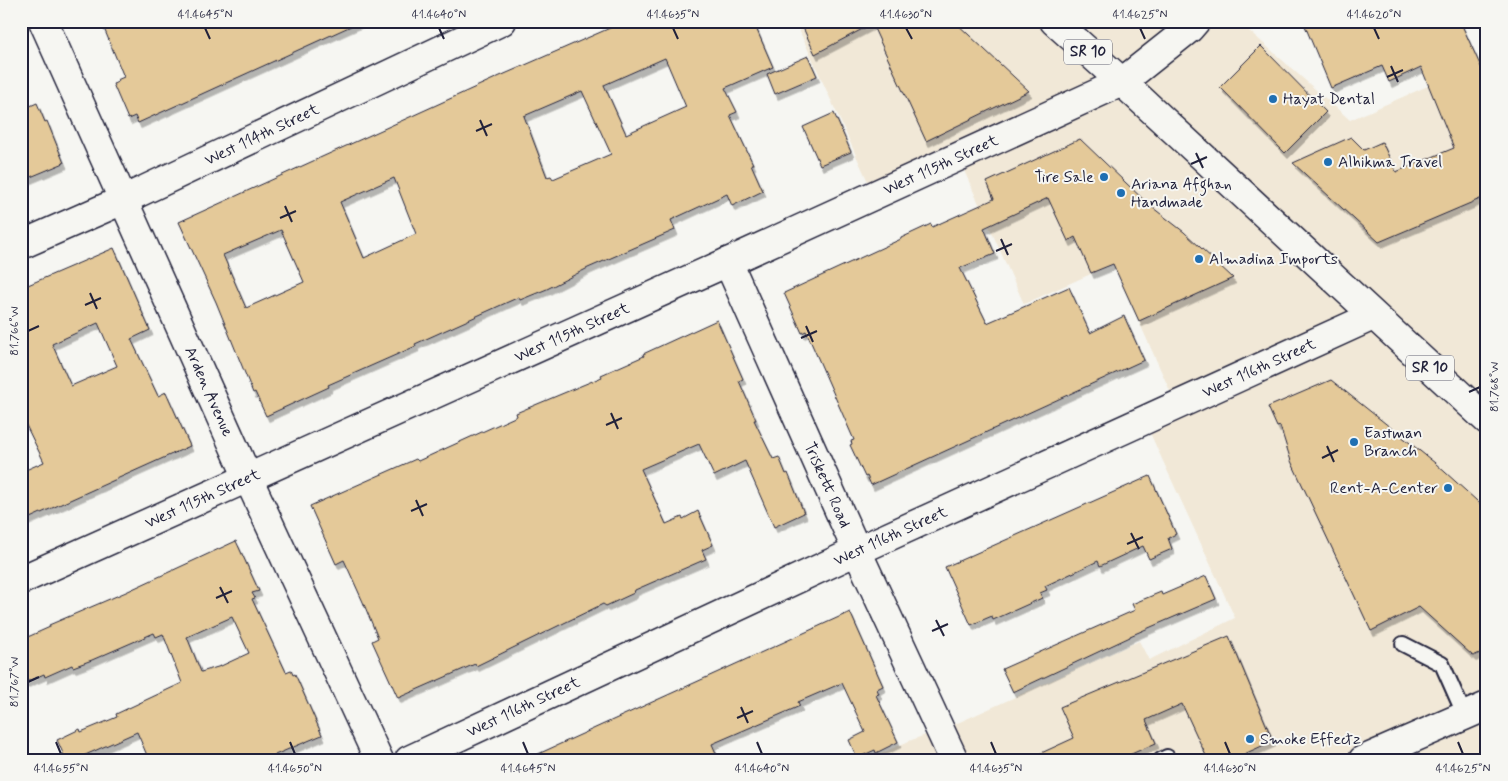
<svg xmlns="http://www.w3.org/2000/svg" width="1508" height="781" viewBox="0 0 1508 781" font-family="Mynerve,sans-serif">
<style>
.built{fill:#f1e8d7}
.building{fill:#e4c999;stroke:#22223b;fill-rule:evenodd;filter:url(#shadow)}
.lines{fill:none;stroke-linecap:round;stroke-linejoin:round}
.service-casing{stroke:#22223b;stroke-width:18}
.minor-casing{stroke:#22223b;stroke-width:31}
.secondary-casing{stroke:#22223b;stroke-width:31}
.primary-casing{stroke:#22223b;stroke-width:31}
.service{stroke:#f6f6f2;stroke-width:14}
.minor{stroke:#f6f6f2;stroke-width:28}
.secondary{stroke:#f6f6f2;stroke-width:28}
.primary{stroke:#f6f6f2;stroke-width:28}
.ticks{fill:none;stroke:#22223b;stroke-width:2}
.poi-dot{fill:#1f6fb2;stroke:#f6f6f2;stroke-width:2}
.labels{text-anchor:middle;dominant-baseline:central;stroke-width:4;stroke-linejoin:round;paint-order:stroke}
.shield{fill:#f6f6f2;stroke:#626272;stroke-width:1}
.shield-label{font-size:15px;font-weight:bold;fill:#22223b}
.poi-label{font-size:16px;fill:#22223b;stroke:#f6f6f2;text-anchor:start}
.street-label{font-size:16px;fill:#22223b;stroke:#f6f6f2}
.neatline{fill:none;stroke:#22223b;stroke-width:2}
.ticks-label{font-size:12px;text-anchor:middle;fill:#22223b}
</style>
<defs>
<filter id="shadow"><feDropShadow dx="3" dy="5.5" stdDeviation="0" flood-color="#0004"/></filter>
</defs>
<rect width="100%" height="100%" fill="#f6f6f2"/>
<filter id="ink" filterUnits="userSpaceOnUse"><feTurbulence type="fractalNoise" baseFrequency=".02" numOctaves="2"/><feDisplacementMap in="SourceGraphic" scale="10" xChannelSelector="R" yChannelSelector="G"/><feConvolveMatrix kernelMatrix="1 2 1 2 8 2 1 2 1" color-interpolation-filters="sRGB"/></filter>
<g filter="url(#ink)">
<path class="built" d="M795 21H1238L1350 120 1453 75 1487 154V760H867L909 741 953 725 1139 641 1149 660 1235 618 1139 409 1171 393 1113 264 1024 304 953 146 869 184Z"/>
<g class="building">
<path d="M101 21H216L218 27 230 21H362L138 123 135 116 128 119 113 84 118 82 117 80 124 77Z"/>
<path d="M626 21H753L773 67 725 88 737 112 730 115 753 164H751L763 191 732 206 727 194 671 220 675 230 588 268 547 289 520 300 519 297 415 344 416 346 328 385 329 387 266 416 255 392 253 393 216 302 179 222 500 76ZM665 58 686 107 626 134 604 85ZM582 91 611 154 553 179 551 176 547 177 524 116ZM394 178 416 234 364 258 340 202ZM281 230 304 282 246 308 223 255Z"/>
<path d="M800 21H954L1029 91 926 141 872 24 815 54Z"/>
<path d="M1303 21H1460L1487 80V196L1379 242 1293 163 1351 137 1364 150 1382 142 1396 172 1454 148 1421 67 1389 82 1382 66 1331 88Z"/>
<path d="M1261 46 1326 112 1285 153 1220 87Z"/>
<path d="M808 56 817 76 775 94 767 74Z"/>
<path d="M37 103 45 122 47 121 64 163 21 181V110Z"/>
<path d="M834 113 851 152 820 165 803 127Z"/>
<path d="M1080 139 1148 204 1184 232 1233 278 1139 321 1113 264 1091 273 1075 237 1068 241 1048 198 984 228 995 254 960 268 987 323 1069 287 1090 333 1124 316 1144 360 871 485 867 476 865 477 850 445 852 444 851 441 854 440 806 331 802 333 784 293 901 239V238L931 224 932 227 994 199 987 182Z"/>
<path d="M114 248 150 330 131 339 158 396 166 392 190 446 21 522V472L44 462 21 415V288ZM98 323 117 366 71 386 52 344Z"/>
<path d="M717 320 743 379 739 381 756 420H754L773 459 779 457 786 474 788 473 804 513 774 527 745 461 714 476 699 444 641 469 666 524 682 517 683 519 698 511 713 545 702 550 706 559 635 590 634 593 606 606 603 604 476 666 475 664 398 698 372 641 378 638 363 602 344 560 336 564 310 506 416 459 418 461 517 416 516 413 602 377 601 375 644 356 643 354Z"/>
<path d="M1331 380 1435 463 1487 510V650L1473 656 1419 607 1371 631 1291 461 1280 426 1277 427 1268 407Z"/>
<path d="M1150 476 1176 534 1168 538 1172 549 1149 559 1143 546 1100 566 1098 561 1045 586 1047 590 1040 593 1042 598 993 620 992 616 971 625 945 567Z"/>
<path d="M236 541 259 591 252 593 255 598 252 599 286 672 291 670 293 675 295 674 322 735 263 760H149L137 732 74 760H66L57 740 80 729 81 732 117 717 116 714 182 683 163 634 156 637 154 633 92 660 73 667 72 665 45 677 44 674 21 684V640L50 627 49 625 126 592ZM232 617 249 653 221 666 201 672 187 637Z"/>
<path d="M1206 576 1216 599 1130 636V637L1013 692 1002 669 1135 610 1132 604 1161 592 1162 595Z"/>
<path d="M850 612 883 686 877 689 879 694 876 695 898 742 876 753 875 750 857 758 849 740 865 732 842 683 798 702 800 706 712 744 719 760H525Z"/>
<path d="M1229 636 1273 741 1231 760H1208L1182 704 1146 720 1156 743 1118 760H1026L1074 738 1060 707Z"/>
</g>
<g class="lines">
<g class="service-casing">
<g id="service">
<path d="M1403 644 1442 664 1465 716"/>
<path d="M1161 760 1167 757 1168 760"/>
</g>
</g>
<g class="minor-casing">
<g id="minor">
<path id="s1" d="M43 21 248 478 379 760"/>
<path id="s2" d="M21 245 123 200 502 21"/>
<path id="s3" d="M728 262 857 551 954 760"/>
<path id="s4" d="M21 580 728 262 1122 82 1190 28 1196 21"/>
<path id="s5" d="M409 760 857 551 1373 316"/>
</g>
</g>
<g class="secondary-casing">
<path id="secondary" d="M1363 760 1487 706"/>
</g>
<g class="primary-casing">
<path id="primary" d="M1054 21 1122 82 1487 420"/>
</g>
<use href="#service" class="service"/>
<use href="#minor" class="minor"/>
<use href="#secondary" class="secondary"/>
<use href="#primary" class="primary"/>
</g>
</g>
<path class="ticks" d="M205 28 210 39M439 28 444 39M673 28 678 39M906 28 912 39M1140 28 1145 39M1374 28 1379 39M1391 66 1398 82M1387 77 1403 70M480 120 487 136M476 131 492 124M1196 153 1203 168M1191 164 1207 157M285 206 292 222M280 218 296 211M1001 239 1008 255M996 251 1012 244M90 293 97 309M85 305 101 298M806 326 813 342M28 331 39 326M801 338 817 331M1469 392 1480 387M611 413 618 429M606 425 622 418M1327 446 1334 462M1322 458 1338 450M416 500 423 516M411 511 427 504M1131 533 1139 549M1127 544 1143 537M220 587 228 603M216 598 232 591M936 620 944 636M932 631 948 624M28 682 39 677M741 707 748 723M737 718 753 711M56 742 61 754M290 742 295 754M523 742 528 754M757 742 762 754M991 742 996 754M1225 742 1230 754M1458 742 1463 754"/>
<g class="poi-dot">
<circle cx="1273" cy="99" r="5"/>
<circle cx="1328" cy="162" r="5"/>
<circle cx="1104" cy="177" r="5"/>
<circle cx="1121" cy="193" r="5"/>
<circle cx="1199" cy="259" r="5"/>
<circle cx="1354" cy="442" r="5"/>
<circle cx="1448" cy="488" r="5"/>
<circle cx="1250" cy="739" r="5"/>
</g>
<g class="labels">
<g class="shield">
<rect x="1064" y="39.5" width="48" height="25" rx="4"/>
<rect x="1406" y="355.5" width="48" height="25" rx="4"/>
</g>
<g class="shield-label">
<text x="1088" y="52">SR 10</text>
<text x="1430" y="368">SR 10</text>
</g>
<g class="poi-label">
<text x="1283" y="99">Hayat Dental</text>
<text x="1338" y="162">Alhikma Travel</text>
<text x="1094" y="177" text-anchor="end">Tire Sale</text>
<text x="1131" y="184">Ariana Afghan<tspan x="1131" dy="18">Handmade</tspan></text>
<text x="1209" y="259">Almadina Imports</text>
<text x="1364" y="433">Eastman<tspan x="1364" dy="18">Branch</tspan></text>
<text x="1438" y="488" text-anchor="end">Rent-A-Center</text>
<text x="1260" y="739">Smoke Effectz</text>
</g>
<g class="street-label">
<text stroke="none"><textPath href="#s2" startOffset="265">West 114th Street</textPath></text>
<text stroke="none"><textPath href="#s4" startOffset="1009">West 115th Street</textPath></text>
<text stroke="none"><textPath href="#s4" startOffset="604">West 115th Street</textPath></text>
<text stroke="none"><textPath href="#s5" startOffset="936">West 116th Street</textPath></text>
<text stroke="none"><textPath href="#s1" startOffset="406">Arden Avenue</textPath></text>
<text stroke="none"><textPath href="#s3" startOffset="244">Triskett Road</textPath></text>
<text stroke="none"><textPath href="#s4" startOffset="199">West 115th Street</textPath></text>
<text stroke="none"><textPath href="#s5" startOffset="531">West 116th Street</textPath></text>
<text stroke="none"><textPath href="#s5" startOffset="126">West 116th Street</textPath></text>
</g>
</g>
<rect width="1508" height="781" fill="none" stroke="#f6f6f2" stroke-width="55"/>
<rect x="28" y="28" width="1452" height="726" class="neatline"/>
<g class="ticks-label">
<text x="205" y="18">41.4645°N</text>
<text x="439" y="18">41.4640°N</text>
<text x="673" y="18">41.4635°N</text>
<text x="906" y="18">41.4630°N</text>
<text x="1140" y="18">41.4625°N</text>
<text x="1374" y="18">41.4620°N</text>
<text transform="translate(14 331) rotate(-90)" y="4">81.766°W</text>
<text transform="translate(1494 387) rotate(-90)" y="4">81.768°W</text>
<text transform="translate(14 682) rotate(-90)" y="4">81.767°W</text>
<text x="61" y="772">41.4655°N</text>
<text x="295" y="772">41.4650°N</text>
<text x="528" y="772">41.4645°N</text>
<text x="762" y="772">41.4640°N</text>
<text x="996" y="772">41.4635°N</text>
<text x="1230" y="772">41.4630°N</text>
<text x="1463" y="772">41.4625°N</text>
</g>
</svg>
